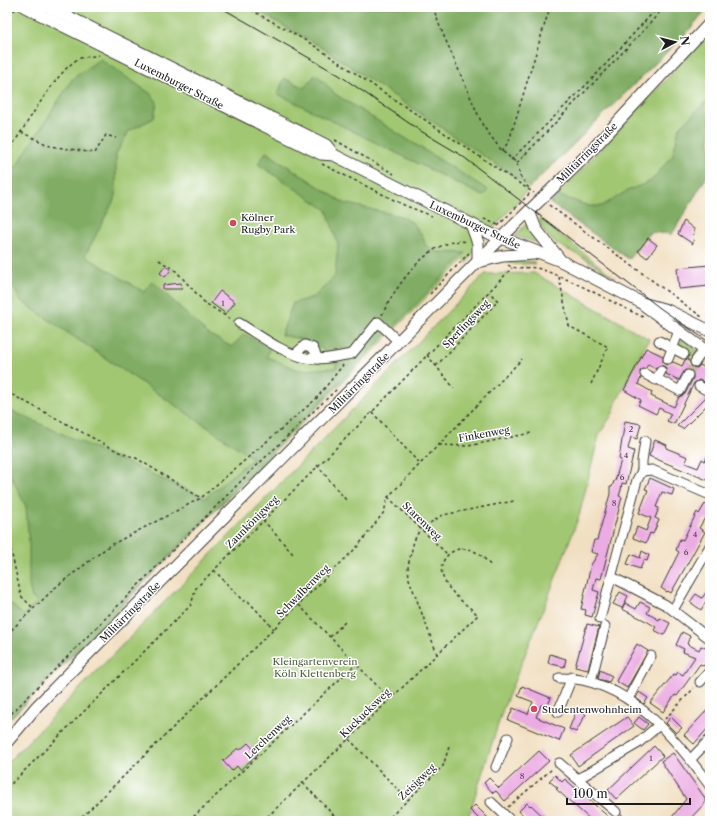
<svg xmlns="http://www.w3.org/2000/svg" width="717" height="828" viewBox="0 0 717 828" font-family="'Libre Caslon Text',serif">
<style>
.green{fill:#a1c772;stroke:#5e7247}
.forest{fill:#80ac64;stroke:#4e6440}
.building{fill:#ebabe3;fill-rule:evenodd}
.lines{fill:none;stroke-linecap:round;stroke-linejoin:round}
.minor-tunnel{stroke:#c6b8a0;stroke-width:9;stroke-dasharray:9 4.5;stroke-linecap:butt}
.minor-casing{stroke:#3c3935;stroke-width:11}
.major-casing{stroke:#3c3935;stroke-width:13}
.path{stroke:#3c3935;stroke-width:1.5;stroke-dasharray:3 3;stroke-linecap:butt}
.minor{stroke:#fff;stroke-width:9}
.major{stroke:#fff;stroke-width:11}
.tram{stroke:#1c1c1c;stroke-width:1}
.poi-dot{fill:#d1495b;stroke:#fff;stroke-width:1.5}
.labels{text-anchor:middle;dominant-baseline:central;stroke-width:3;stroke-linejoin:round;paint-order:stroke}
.number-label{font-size:8px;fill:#50404e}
.street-label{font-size:10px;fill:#1c1c1c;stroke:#fff}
.poi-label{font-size:10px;fill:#1c1c1c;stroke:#fff;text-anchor:start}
.park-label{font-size:10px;fill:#51603e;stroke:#fff}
</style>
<rect width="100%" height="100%" fill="#fff"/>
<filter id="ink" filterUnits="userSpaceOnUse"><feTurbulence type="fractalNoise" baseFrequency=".025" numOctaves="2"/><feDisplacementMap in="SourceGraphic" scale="8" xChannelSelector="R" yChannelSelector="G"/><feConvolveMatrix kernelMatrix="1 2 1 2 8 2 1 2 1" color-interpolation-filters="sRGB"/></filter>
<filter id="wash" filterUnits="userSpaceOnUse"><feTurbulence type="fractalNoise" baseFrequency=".012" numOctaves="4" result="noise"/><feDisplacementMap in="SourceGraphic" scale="16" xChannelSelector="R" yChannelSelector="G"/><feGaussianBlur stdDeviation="0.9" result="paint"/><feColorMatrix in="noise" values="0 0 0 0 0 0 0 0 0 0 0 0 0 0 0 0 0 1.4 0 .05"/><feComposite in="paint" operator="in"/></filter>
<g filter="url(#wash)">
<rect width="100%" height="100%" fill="#f1dfc1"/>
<g class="green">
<path d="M7 7H708L689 30 530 187 474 250 467 263 464 259 7 722Z"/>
<path d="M710 33V171L672 234 650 232 629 259 550 203Z"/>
<path d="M539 218 615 278C604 273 596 265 586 259 567 248 544 243 539 218Z"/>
<path d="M527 223 546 245 515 236Z"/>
<path d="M506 258 534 262 535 264C525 262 512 269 506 258Z"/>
<path d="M534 273 649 339 616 403 613 413 599 435 579 516 547 600 503 709 467 821H7V763L485 274Z"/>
<path d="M682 338 697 350 695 358 685 352 679 344Z"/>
</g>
<g class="forest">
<path d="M251 7H708L689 30 530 187 321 47Z"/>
<path d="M100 59 151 94 157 102 154 118 129 131 116 154V196L85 256 144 292 152 281 208 334 232 347 244 334 270 348 267 357 299 370 336 368V359C314 343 308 340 281 335L293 303 314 297 335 276 338 245 327 210 258 164 266 152 344 203 400 216 413 223 423 237 425 245 436 252 466 253 7 722V603H10L23 615 37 602 32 598 29 585V545L26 507 12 478 7 474V409L205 498 253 458 21 301 7 277V178L18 164 73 78Z"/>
<path d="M316 74 335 94 488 190 483 196 278 94 284 78 304 88Z"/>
<path d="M710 98V171L672 234 650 232 629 259 550 203 557 195 589 206H602L627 191 651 181 673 155 679 128Z"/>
</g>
<g id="blocks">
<g class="building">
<path d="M684 221 694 229 693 244 678 234Z"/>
<path d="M648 238 657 245 647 258 638 251Z"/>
<path d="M710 265V286L679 289 677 268Z"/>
<path d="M165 266 171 270 165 277 160 273Z"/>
<path d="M181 283 182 289H163V285Z"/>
<path d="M220 291 235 302 226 314 211 303Z"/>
<path d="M646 348 663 356V362L666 365 673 362 682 366 685 360 688 359 692 367 697 368 700 365 710 370V385L699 380 694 383 674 424 667 421 671 414 659 408 656 414 638 405 641 400 624 390ZM648 364 656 369 658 366H664L666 368V374L679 380 685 370H690L693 372V378L685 394 679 397 674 407 651 396 652 392 638 384 641 378 640 371 646 368Z"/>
<path d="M706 397 710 402 683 429 677 426Z"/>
<path d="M625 421 641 424 637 439 631 437 628 449 634 451 626 484 622 483 621 490 619 496 622 497 601 579 596 578 593 590 599 592 592 617 585 615 586 610 581 609 591 565 598 554 591 552 594 540H597L610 494V487H612L614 481H615L621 460 619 459Z"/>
<path d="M655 440 667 445 666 448 688 457 685 463 698 468 702 459 705 461 710 450V473L707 480 649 456Z"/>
<path d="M650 478 674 489 672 495 662 492 656 507 659 508 655 518 659 520 653 534 650 533 646 543 633 538 637 527 646 531 651 518 639 513 648 490 645 489Z"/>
<path d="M705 504 710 507V520L705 518 699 528 705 532 671 593 668 591 667 592 661 588 679 552 676 550 680 539 683 540 697 512 699 514Z"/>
<path d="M642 551 649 555 647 561 644 560 640 569 627 564 631 554 640 558Z"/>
<path d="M710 587V603L706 601 701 610 690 602 696 594 702 598Z"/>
<path d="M620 592 628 596 622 608 613 604Z"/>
<path d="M640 602 650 607 647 613 659 620 660 618 670 623 664 635 654 630 656 627 648 622 622 609 625 603 636 609Z"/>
<path d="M587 624 599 627 588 670 575 667Z"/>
<path d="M682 632 690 636 687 644 699 650 701 646 710 650V655L704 666 700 664 677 696 675 695 663 712 650 703 674 674 676 675 678 672 683 675 695 657 683 652 684 649 676 645Z"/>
<path d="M637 644 648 651 627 688 616 681Z"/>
<path d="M550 654 566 659 564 667 548 663Z"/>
<path d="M600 670 612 676 609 682 598 679Z"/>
<path d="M522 686 551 698 547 707 541 705 536 717 564 729 559 741 508 720 513 708 528 714 533 702 518 696Z"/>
<path d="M639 692 648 698 644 704 636 698Z"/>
<path d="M710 707V726L694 744 684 735Z"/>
<path d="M577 709 586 714 576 732 569 729Z"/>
<path d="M627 717 634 726 578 766 571 755Z"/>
<path d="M639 717 648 724 643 730 634 723Z"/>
<path d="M671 717 682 728 676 733 666 723Z"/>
<path d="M248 743 258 754 240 770 237 766 232 771 223 761 238 748 240 750Z"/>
<path d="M654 746 663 756 616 799 608 790Z"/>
<path d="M539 751 549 761 505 801 496 791 493 793 484 783 489 778 499 788Z"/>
<path d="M673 753 705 798V803L688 821H669L686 799 661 761Z"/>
<path d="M555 775 562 782 565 779 612 820 621 814 629 821H592L556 789 558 788 549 781Z"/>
<path d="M527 803 530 806 531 805 548 821H528L519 811Z"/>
<path d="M475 805 491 821H481L470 810Z"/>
</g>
</g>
</g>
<g filter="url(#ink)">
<use href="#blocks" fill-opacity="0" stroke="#3c3935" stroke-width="1"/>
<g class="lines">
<path class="minor-tunnel" d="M688 375 695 362"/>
<g class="minor-casing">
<g id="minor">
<path d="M239 323C259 335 282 353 306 358 321 361 338 356 352 354L378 322 399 342"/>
<path d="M659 341 684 354"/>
<path d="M295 354 305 345 313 348 318 359"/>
<path d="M668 359 679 331"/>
<path d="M695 362 704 349"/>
<path d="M645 374 656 380 661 371"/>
<path d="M661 381 680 391 688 375"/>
<path d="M699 386 710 392"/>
<path d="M642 471 652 470 710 495"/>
<path d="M642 471V461L645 441"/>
<path d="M612 577 666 605 710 639"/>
<path d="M673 610 710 546"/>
<path d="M600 619 637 480 642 471"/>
<path d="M559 678C626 677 674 736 710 786"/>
<path d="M591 681 605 626"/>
<path d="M700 682 710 671"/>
<path d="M628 699 651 656"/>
<path d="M558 712 572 677"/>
<path d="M691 759 710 739"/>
<path d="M559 763 616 812"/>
<path d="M496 767 508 738"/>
<path d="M578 779 637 744 659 725"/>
<path d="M491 802 511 821"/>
</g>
</g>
<g class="major-casing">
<g id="major">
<path d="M25 7 321 154 334 155 491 234 561 261 640 302 710 354"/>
<path d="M49 7 326 145 334 155"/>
<path d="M529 211 536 229 561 261"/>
<path d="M471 224 478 243V262"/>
<path d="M478 262 503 256 534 254"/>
<path d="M642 303 667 310 710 331"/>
<path d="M7 742 37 706 92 650 501 238 588 154 710 23"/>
</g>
</g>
<g class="path">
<path d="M7 7 16 11"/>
<path d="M246 7 310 43 534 193"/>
<path d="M433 7 440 27 483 126 502 151 517 163"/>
<path d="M21 132 50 146 95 153 106 135 116 138"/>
<path d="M335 140 394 174"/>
<path d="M502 151 509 141 550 7"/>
<path d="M7 153C23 131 56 71 78 59 84 56 92 57 99 55"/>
<path d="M511 160 592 79 658 7"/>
<path d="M517 163 646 28 664 7"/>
<path d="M322 164 404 205 432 216"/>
<path d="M517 164 520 176 530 190"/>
<path d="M549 205 702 317"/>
<path d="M484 219 498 225"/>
<path d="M498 226 531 192"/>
<path d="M159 260 176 271 205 303 232 320"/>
<path d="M508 265C516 271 529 265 540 269 576 281 609 301 643 317"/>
<path d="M559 277 569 326 608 347 591 384"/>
<path d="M430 294 469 253"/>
<path d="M382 315C395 287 431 234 468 242"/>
<path d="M427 355 454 388"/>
<path d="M704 363 710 367"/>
<path d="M436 366 498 301 489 292"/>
<path d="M7 392 119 452 136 458 201 498"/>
<path d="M372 412 419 463"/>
<path d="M439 445 468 446 531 433"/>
<path d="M317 465 346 500"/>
<path d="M388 497 447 554"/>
<path d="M263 520 293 554"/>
<path d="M7 532 21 596 33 608"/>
<path d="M214 570 243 601 247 600 274 629"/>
<path d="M299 605 390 699"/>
<path d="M7 634 57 586 109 546 201 498 316 399 343 365"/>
<path d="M330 637 345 622"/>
<path d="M437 654 409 579 408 566 414 541 420 529 443 515 514 501"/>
<path d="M7 718 249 473 338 388"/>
<path d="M665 719 694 688"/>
<path d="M349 739 408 800"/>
<path d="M303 783 339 821"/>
<path d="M7 788 191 605 196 588 372 412 512 268"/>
<path d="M508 807 552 769"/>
<path d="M194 816 199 821"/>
<path d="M78 821 358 546 384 512 388 497 522 359"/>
<path d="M189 821 356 664"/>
<path d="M263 821 478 615C466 604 448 592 443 577 436 560 454 544 471 550 480 553 486 560 492 567"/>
<path d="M386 821 443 766 449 747"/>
</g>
<use href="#minor" class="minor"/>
<use href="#major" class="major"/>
<path class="tram" d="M220 7 339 75 419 130 461 155 660 308 710 343"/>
</g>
</g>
<g class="poi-dot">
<circle cx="233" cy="223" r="4"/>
<circle cx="534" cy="709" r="4"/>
</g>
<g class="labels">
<g class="number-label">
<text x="223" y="303">1</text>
<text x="631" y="429">2</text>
<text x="626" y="455">4</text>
<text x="622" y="477">6</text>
<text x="614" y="503">8</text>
<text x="695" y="534">4</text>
<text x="686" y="552">6</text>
<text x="651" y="758">1</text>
<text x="522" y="776">8</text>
</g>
<g class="street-label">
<text transform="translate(179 84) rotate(27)">Luxemburger Straße</text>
<text transform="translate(587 153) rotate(-45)">Militärringstraße</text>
<text transform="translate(475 225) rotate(25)">Luxemburger Straße</text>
<text transform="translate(466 324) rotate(-46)">Sperlingsweg</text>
<text transform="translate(359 383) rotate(-45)">Militärringstraße</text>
<text transform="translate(484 434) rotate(-10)">Finkenweg</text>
<text transform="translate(422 521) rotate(44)">Starenweg</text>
<text transform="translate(252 522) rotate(-45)">Zaunkönigweg</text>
<text transform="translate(303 591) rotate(-45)">Schwalbenweg</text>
<text transform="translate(130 612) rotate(-45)">Militärringstraße</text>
<text transform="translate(365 713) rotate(-44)">Kuckucksweg</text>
<text transform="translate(268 737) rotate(-43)">Lerchenweg</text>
<text transform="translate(417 782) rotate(-44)">Zeisigweg</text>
</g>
<g class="poi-label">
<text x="241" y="217">Kölner<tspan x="241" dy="12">Rugby Park</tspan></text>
<text x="542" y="709">Studentenwohnheim</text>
</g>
<g class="park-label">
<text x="315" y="661">Kleingartenverein<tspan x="315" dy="12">Köln Klettenberg</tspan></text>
</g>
</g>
<rect width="717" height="828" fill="none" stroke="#fff" stroke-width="24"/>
<g transform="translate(675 42) rotate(83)" stroke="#ffffff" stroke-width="3" paint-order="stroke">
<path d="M0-3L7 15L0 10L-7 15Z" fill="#1c1c1c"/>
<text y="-6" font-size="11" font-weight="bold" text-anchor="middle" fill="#1c1c1c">N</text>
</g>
<path d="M567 798v6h123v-6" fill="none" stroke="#1c1c1c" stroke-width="2"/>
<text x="573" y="798" font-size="12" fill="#1c1c1c" stroke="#ffffff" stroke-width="3" paint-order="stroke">100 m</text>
</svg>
